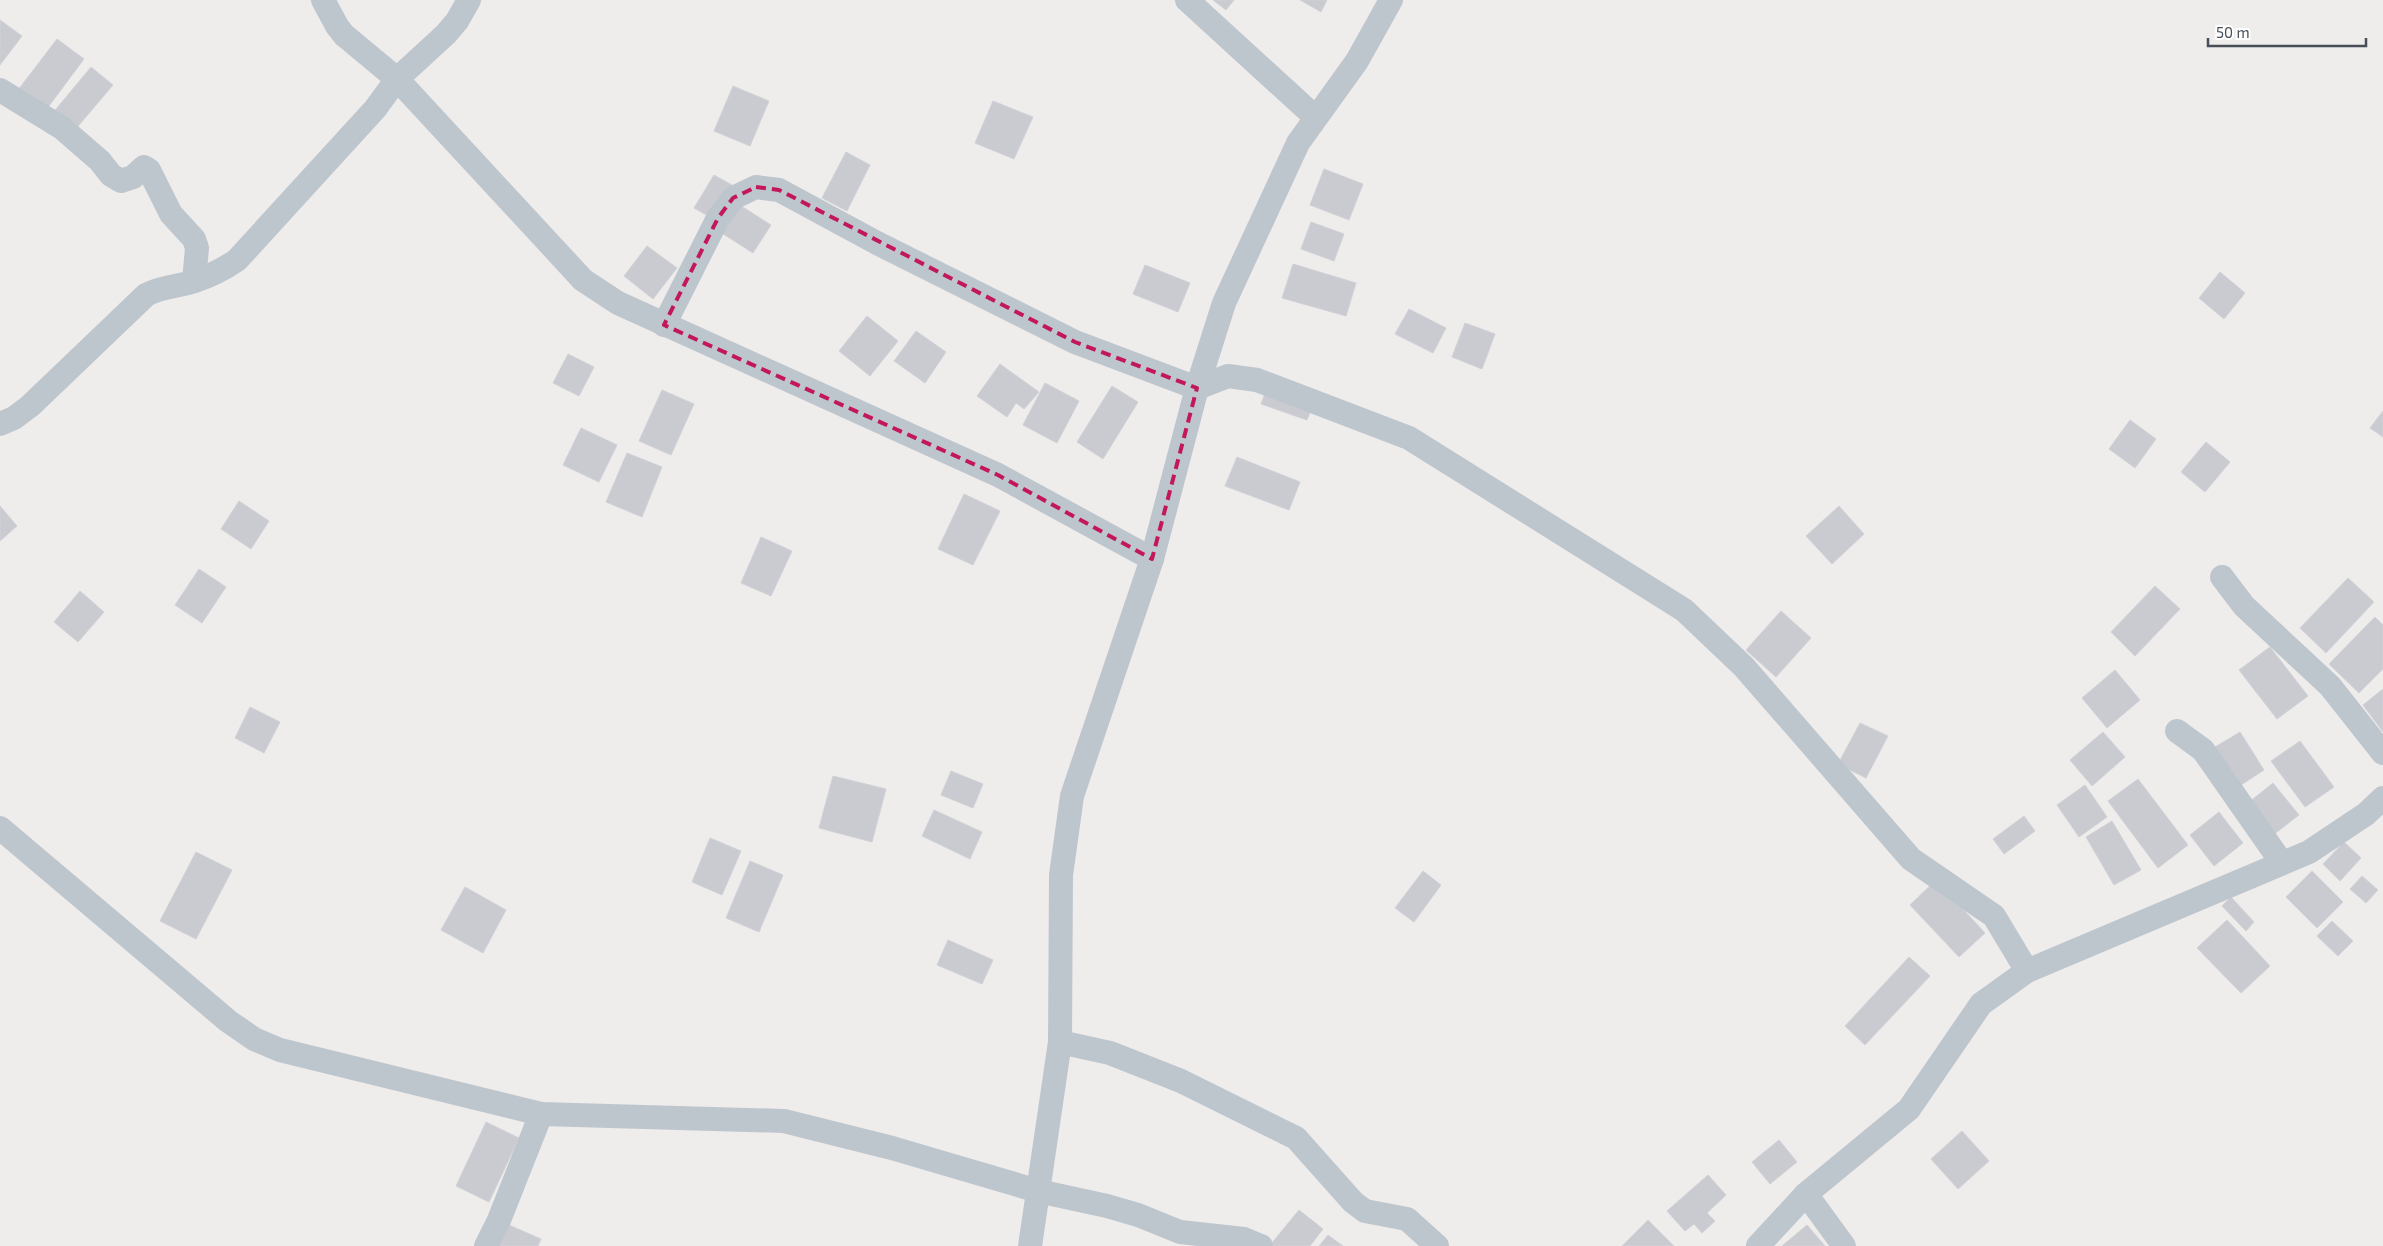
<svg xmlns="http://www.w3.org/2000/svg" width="2383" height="1246" viewBox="0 0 2383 1246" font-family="'Exo 2',sans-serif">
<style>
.building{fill:#cacbd1;stroke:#d0d2d7}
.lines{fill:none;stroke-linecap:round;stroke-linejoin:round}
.minor{stroke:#bec6cd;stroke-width:24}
.marked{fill:none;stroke:#c2185b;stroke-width:4;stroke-dasharray:10 6;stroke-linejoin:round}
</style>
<rect width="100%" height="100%" fill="#efecec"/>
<g class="building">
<path d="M1213 0H1234L1226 10Z"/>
<path d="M1300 0H1327L1321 12Z"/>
<path d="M0 20 22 36 0 65Z"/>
<path d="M57 39 84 59 46 110 18 90Z"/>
<path d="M91 67 113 85 74 131 52 114Z"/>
<path d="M733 86 769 101 750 146 714 131Z"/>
<path d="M993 101 1033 117 1014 159 975 143Z"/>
<path d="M846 152 870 165 847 211 822 198Z"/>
<path d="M1324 169 1363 184 1349 220 1310 205Z"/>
<path d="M714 175 732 185 712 218 694 208Z"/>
<path d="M735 202 771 225 753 253 717 230Z"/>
<path d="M1311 222 1344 234 1334 261 1301 249Z"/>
<path d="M647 246 677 268 653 299 624 276Z"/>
<path d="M1293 264 1356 283 1346 316 1282 298Z"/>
<path d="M1145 265 1190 283 1178 312 1133 294Z"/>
<path d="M2220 272 2245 293 2224 319 2199 298Z"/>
<path d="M1409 309 1446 328 1433 353 1395 334Z"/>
<path d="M867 316 898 341 870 376 839 351Z"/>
<path d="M1465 323 1495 334 1482 369 1452 357Z"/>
<path d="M916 331 946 352 925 383 894 361Z"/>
<path d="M568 354 594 367 579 396 553 383Z"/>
<path d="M1000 364 1039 392 1024 409 1016 403 1007 417 977 396Z"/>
<path d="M1045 383 1079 401 1057 443 1023 425Z"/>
<path d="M1112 386 1138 402 1103 459 1077 442Z"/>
<path d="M1267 388 1313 405 1307 420 1261 404Z"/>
<path d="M662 390 694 404 671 455 639 441Z"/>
<path d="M2383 411V437L2370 428Z"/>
<path d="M2130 420 2156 439 2135 468 2109 449Z"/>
<path d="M581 428 617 445 599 482 563 465Z"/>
<path d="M2206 442 2230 462 2205 492 2181 472Z"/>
<path d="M627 453 662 467 642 517 606 502Z"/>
<path d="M1237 457 1300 482 1289 510 1225 486Z"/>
<path d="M964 494 1000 511 973 565 938 549Z"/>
<path d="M239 501 269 521 251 549 221 529Z"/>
<path d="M0 506 17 526 0 541Z"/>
<path d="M1839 506 1864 534 1832 564 1806 536Z"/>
<path d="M761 537 792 551 771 596 741 583Z"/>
<path d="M199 569 226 587 202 623 175 605Z"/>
<path d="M2348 578 2374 602 2326 653 2300 628Z"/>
<path d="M2155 586 2180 609 2135 656 2111 632Z"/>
<path d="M80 591 104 612 78 642 54 622Z"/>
<path d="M1781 611 1811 638 1776 677 1746 650Z"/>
<path d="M2375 617 2383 625V669L2359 693 2329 664Z"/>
<path d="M2270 647 2308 696 2277 719 2239 670Z"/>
<path d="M2115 670 2140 700 2107 728 2082 698Z"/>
<path d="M2383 689V732L2363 705Z"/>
<path d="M250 707 280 722 264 753 235 738Z"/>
<path d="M1860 723 1888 736 1866 778 1838 764Z"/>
<path d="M2103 732 2125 757 2092 786 2070 760Z"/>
<path d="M2240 732 2264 770 2235 789 2210 750Z"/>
<path d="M2300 741 2334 787 2305 807 2271 761Z"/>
<path d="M951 771 983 784 973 808 941 795Z"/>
<path d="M833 776 886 789 872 842 819 828Z"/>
<path d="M2138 779 2188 845 2158 868 2108 801Z"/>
<path d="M2273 783 2299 815 2268 839 2243 807Z"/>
<path d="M2085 785 2107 817 2079 837 2057 805Z"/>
<path d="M934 810 982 832 970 859 922 836Z"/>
<path d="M2219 812 2243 843 2214 866 2190 835Z"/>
<path d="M2024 816 2035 831 2004 854 1993 839Z"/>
<path d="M2112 821 2141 870 2114 885 2086 837Z"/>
<path d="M710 838 741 851 722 895 692 882Z"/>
<path d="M2344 842 2361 858 2340 881 2323 864Z"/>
<path d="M196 852 232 870 196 939 160 921Z"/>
<path d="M750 861 783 875 759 932 726 918Z"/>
<path d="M1423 871 1441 885 1414 922 1395 908Z"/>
<path d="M2312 871 2343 902 2317 928 2286 897Z"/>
<path d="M2362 876 2378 890 2366 903 2350 889Z"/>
<path d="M1936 880 1985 933 1959 957 1910 905Z"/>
<path d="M465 887 506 910 483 953 441 930Z"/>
<path d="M2231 897 2254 922 2246 931 2222 906Z"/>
<path d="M2227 920 2270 966 2241 993 2197 948Z"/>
<path d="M2332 921 2353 941 2338 956 2317 936Z"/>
<path d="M948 940 993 960 982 984 937 965Z"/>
<path d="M1909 957 1930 976 1865 1045 1845 1026Z"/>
<path d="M486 1122 519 1138 489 1202 456 1186Z"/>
<path d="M1962 1131 1989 1161 1958 1189 1931 1159Z"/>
<path d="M1779 1140 1797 1162 1770 1184 1752 1162Z"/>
<path d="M1708 1175 1726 1195 1707 1213 1715 1221 1702 1233 1694 1224 1685 1231 1667 1211Z"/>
<path d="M1299 1210 1323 1229 1310 1246H1273L1271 1244Z"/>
<path d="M1648 1220 1674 1246H1622Z"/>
<path d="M502 1222 541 1239 538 1246H492Z"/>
<path d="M1807 1225 1825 1246H1782Z"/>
<path d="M1328 1235 1343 1246H1319Z"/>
</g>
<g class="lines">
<g class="minor">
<path d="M323 0 337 26 344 35 397 79 583 280 618 303 998 475 1152 559"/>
<path d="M1187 0 1315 117"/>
<path d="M0 90 62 128 100 161 111 175 121 181 133 177 144 167 149 170 171 214 194 239 197 248 194 281"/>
<path d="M664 325 718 218 733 198 756 187 779 190 877 243 1075 342 1197 388 1228 376 1257 380 1409 438 1684 610 1744 667 1911 859 1994 916 2027 971"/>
<path d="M0 424 14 418 30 406 146 295C162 286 178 287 195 281 210 276 224 269 237 260L375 109 397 79 446 34 457 21 469 0"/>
<path d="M2222 577 2244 606 2330 686 2383 753"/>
<path d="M2177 731 2203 750 2282 863"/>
<path d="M0 828 228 1021 254 1039 280 1050 541 1114 784 1121 892 1148 1038 1191 1107 1206 1138 1215 1180 1232 1244 1239 1261 1246"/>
<path d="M1060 1042 1110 1053 1181 1081 1296 1138 1353 1202 1365 1211 1407 1219 1437 1246"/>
<path d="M1806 1194 1844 1246"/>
<path d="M486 1246 499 1220 541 1114"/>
<path d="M1030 1246 1060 1042 1061 875 1072 796 1152 559 1197 388 1224 303 1298 143 1357 61 1391 0"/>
<path d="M1758 1246 1806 1194 1909 1109 1981 1004 2027 971 2309 852 2366 814 2383 798"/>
</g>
</g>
<path class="marked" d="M756 187 779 190 1075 342 1197 388 1152 559 998 475 664 325 718 218 733 198Z"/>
<path d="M2208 38v8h158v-8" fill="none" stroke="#464e58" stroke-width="2.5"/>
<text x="2216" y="38" font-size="15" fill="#464e58" stroke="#ffffff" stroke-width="4" paint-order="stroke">50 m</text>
</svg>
